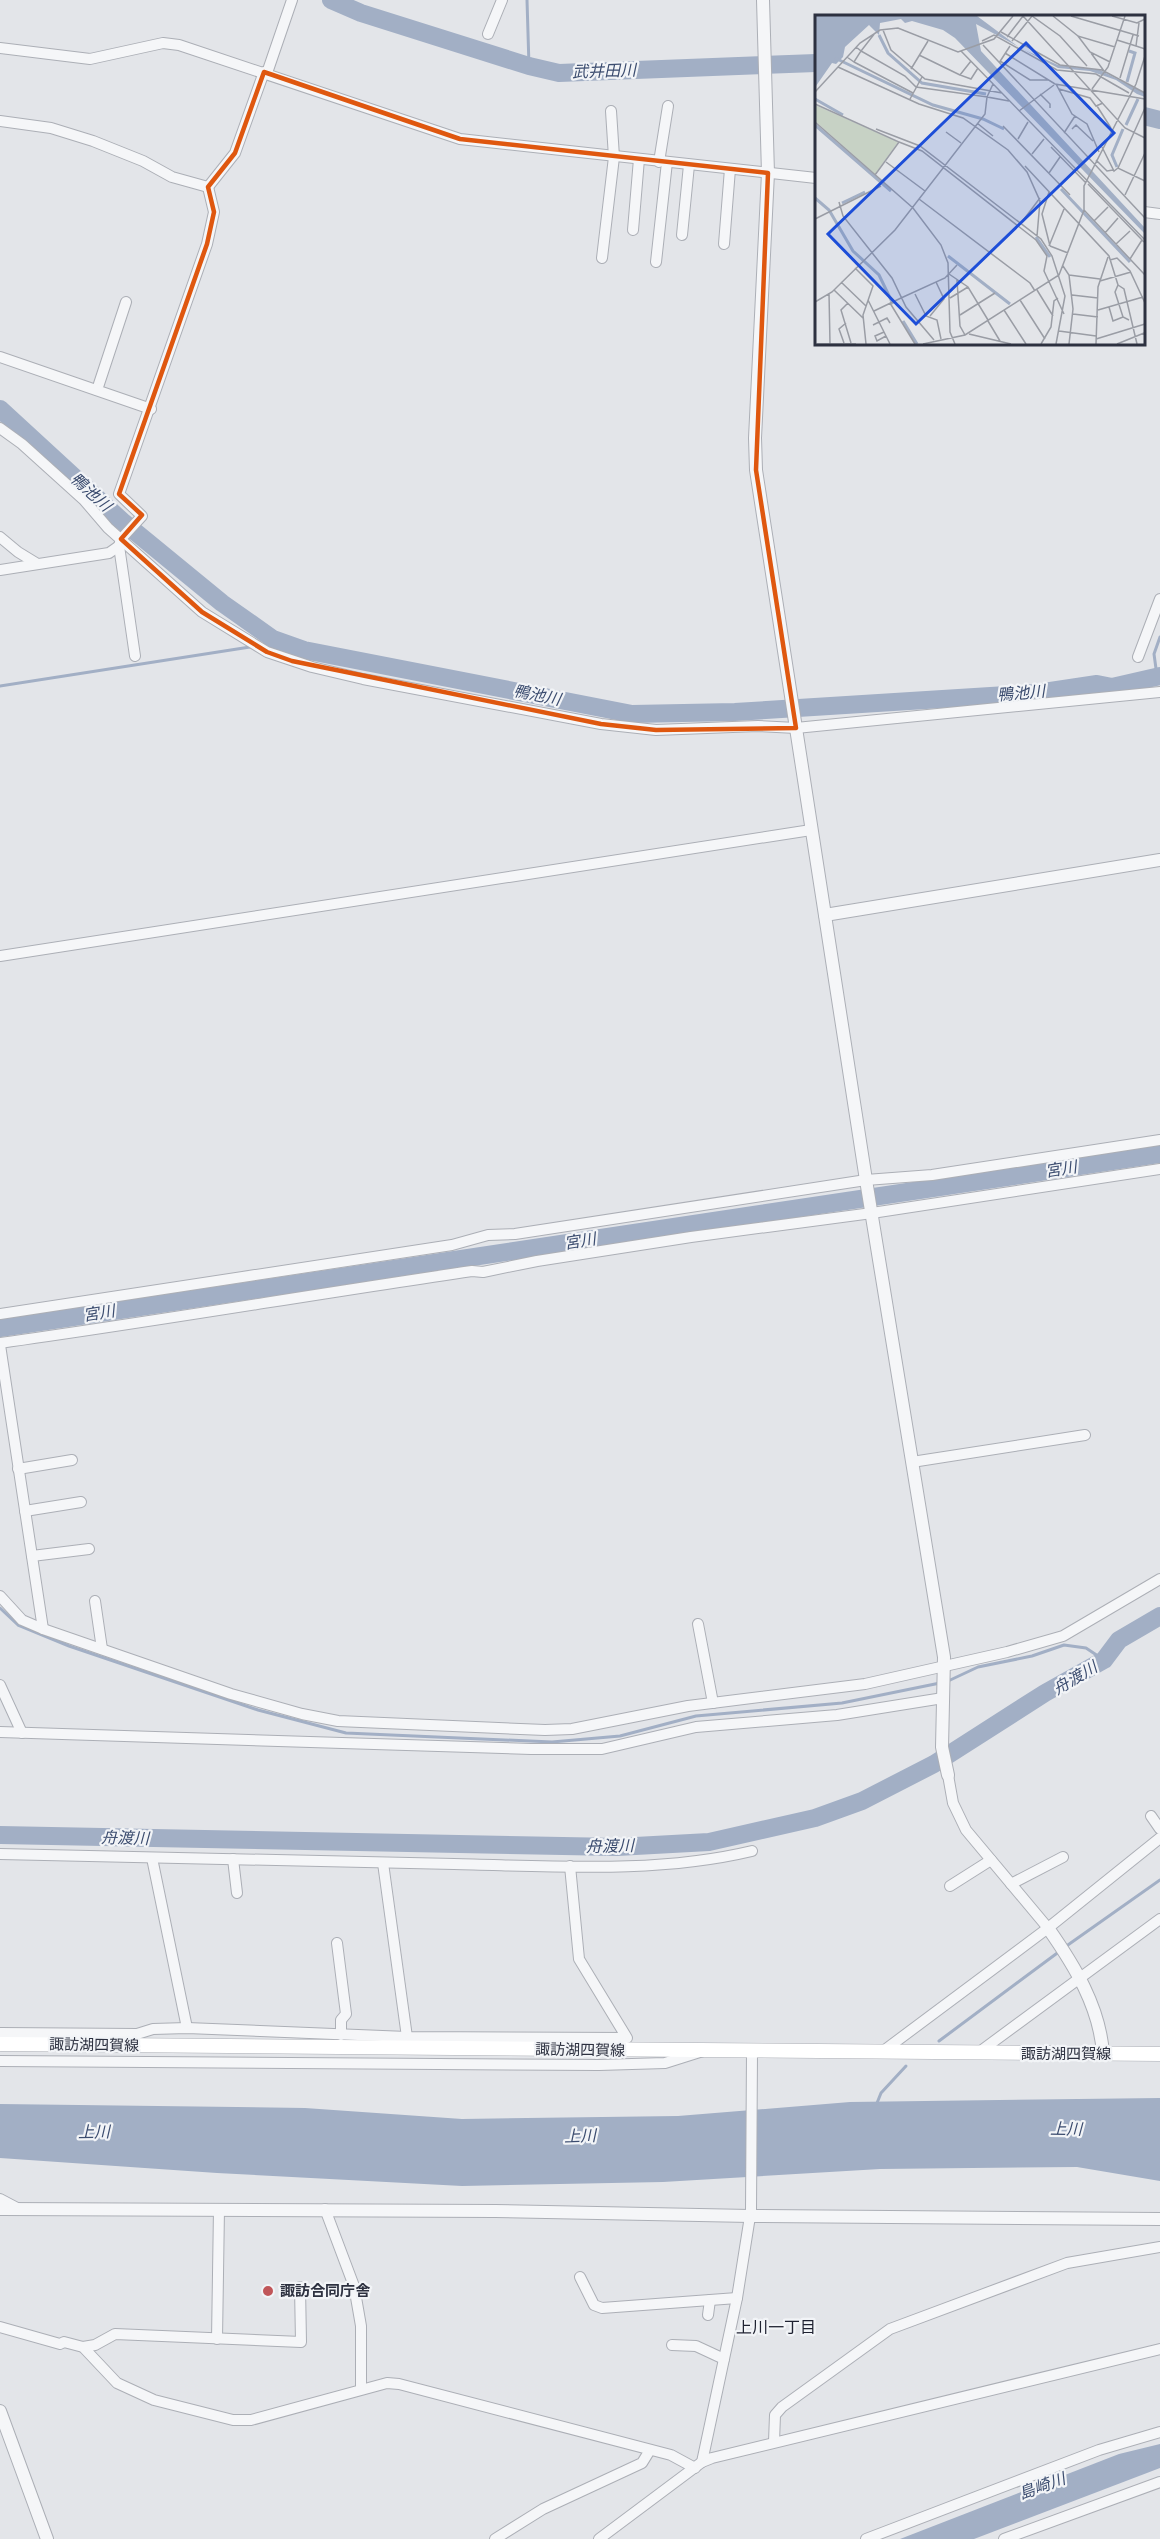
<svg xmlns="http://www.w3.org/2000/svg" width="1160" height="2539" viewBox="0 0 1160 2539" font-family="'Fira Sans','Noto Sans JP',sans-serif">
<style>
.water{fill:#a2afc5}
.lines{fill:none;stroke-linecap:round;stroke-linejoin:round}
.stream{stroke:#a2afc5;stroke-width:3}
.river{stroke:#a2afc5;stroke-width:18}
.minor-casing{stroke:#acafb6;stroke-width:12}
.tertiary-casing{stroke:#acafb6;stroke-width:14}
.secondary-casing{stroke:#acafb6;stroke-width:15}
.minor{stroke:#f5f6f8;stroke-width:10}
.tertiary{stroke:#f5f6f8;stroke-width:12}
.secondary{stroke:#fff;stroke-width:14}
.marked{fill:none;stroke:#df570f;stroke-width:4.5;stroke-linejoin:round}
.poi-dot{fill:#c05659;stroke:#f2f4f7;stroke-width:2}
.labels{text-anchor:middle;dominant-baseline:central;stroke-width:4.5;stroke-linejoin:round;paint-order:stroke}
.street-label{font-size:15px;fill:#2d3140;stroke:#f2f4f7}
.poi-label{font-size:15px;font-weight:bold;fill:#2d3140;stroke:#f2f4f7;text-anchor:start}
.water-label{font-size:16px;font-style:italic;fill:#3b4c6f;stroke:#f2f4f7}
.neighbourhood-label{font-size:16px;fill:#1f2231;stroke:#f2f4f7}
.inset-river{fill:none;stroke:#a2afc5;stroke-width:3}
.inset-road{fill:none;stroke:#9a9da5;stroke-width:1.5}
.view{fill:#1d4ed8;fill-opacity:0.15;stroke:#1d4ed8;stroke-width:3}
.inset-edge{fill:none;stroke:#2d3140;stroke-width:3}
</style>
<rect width="100%" height="100%" fill="#e3e5e9"/>
<g class="water">
<path d="M1160 2098V2181L1077 2167 880 2169 663 2182 462 2186 217 2173 0 2158V2104L305 2108 462 2119 678 2116 850 2102Z"/>
<path d="M1160 2444V2468L974 2539H900L1119 2454Z"/>
</g>
<g class="lines">
<g class="stream">
<path d="M527 0 529 66"/>
<path d="M262 645 273 639"/>
<path d="M1157 676 1154 654 1160 637"/>
<path d="M0 686 250 647"/>
<path d="M0 1608 18 1625 69 1646 258 1710 346 1733 552 1742 620 1736 696 1716 842 1703 940 1683"/>
<path d="M946 1682 978 1667 1032 1656 1064 1645 1086 1648 1104 1660"/>
<path d="M1065 1947 1160 1880"/>
<path d="M939 2041 1060 1951"/>
<path d="M877 2103 881 2093 906 2066"/>
</g>
<g class="river">
<path d="M331 0 361 13 529 66 559 73 816 63"/>
<path d="M1144 116 1160 120"/>
<path d="M0 409 122 521 222 603 273 639 304 650 632 714 735 712 1037 693 1097 684 1112 687 1160 676"/>
<path d="M0 1328 1160 1154"/>
<path d="M0 1835 617 1847 709 1842 815 1818 862 1801 934 1764 1045 1693 1104 1660 1119 1640 1160 1616"/>
</g>
<g class="minor-casing">
<g id="minor">
<path d="M488 34 502 0"/>
<path d="M0 48 90 59 163 43 179 45 460 139 816 178"/>
<path d="M267 73 292 0"/>
<path d="M0 121 51 128 93 141 143 161 172 177 208 187"/>
<path d="M659 162 668 106"/>
<path d="M208 187 235 153 264 72"/>
<path d="M1144 212 1160 214"/>
<path d="M633 230 639 159"/>
<path d="M682 235 689 165"/>
<path d="M724 244 730 169"/>
<path d="M602 258 614 157 611 111"/>
<path d="M656 262 667 162"/>
<path d="M0 357 151 409"/>
<path d="M97 390 126 302"/>
<path d="M0 428 22 444 84 500 108 528 202 612 267 652 312 667 363 679 601 724 656 730 758 726 796 728 1160 692"/>
<path d="M0 537 18 552 36 563"/>
<path d="M0 570 109 553 119 546"/>
<path d="M135 656 119 546 121 539 142 516 119 494 207 244 214 212 208 187"/>
<path d="M1138 657 1160 599"/>
<path d="M0 956 811 830"/>
<path d="M0 1314 452 1245 488 1235 515 1234 866 1180 932 1175 1160 1140"/>
<path d="M0 1343C158 1321 315 1294 472 1271L483 1272 537 1261 691 1237 872 1213 1160 1169"/>
<path d="M0 1345 43 1629"/>
<path d="M912 1462 1085 1435"/>
<path d="M18 1469 72 1460"/>
<path d="M25 1511 81 1502"/>
<path d="M32 1556 89 1549"/>
<path d="M0 1596 22 1620 43 1629 231 1694 302 1714 338 1721 545 1730 572 1729 688 1706 865 1684 1007 1652 1063 1636 1160 1579"/>
<path d="M95 1601 102 1649"/>
<path d="M698 1624 713 1703"/>
<path d="M0 1685 22 1733"/>
<path d="M0 1732 531 1749H602L696 1727 837 1715 943 1698"/>
<path d="M1151 1816 1160 1829"/>
<path d="M0 1854C151 1856 302 1861 454 1864 552 1866 656 1874 752 1851"/>
<path d="M152 1858 187 2028"/>
<path d="M233 1859 237 1893"/>
<path d="M383 1863 407 2037"/>
<path d="M1011 1884 1063 1857"/>
<path d="M950 1886 991 1860"/>
<path d="M1048 1928 1160 1838"/>
<path d="M337 1943 346 2014 341 2020V2035"/>
<path d="M0 2033 137 2034 153 2029 187 2028 407 2037 627 2038 579 1959 570 1866"/>
<path d="M882 2052 1048 1928 966 1830 953 1803 948 1775"/>
<path d="M978 2053 1160 1919"/>
<path d="M0 2061 599 2065 665 2063 703 2051"/>
<path d="M0 2199 19 2209"/>
<path d="M325 2209 354 2286 361 2326V2389"/>
<path d="M580 2277 594 2305 602 2308 737 2298"/>
<path d="M708 2315 710 2300"/>
<path d="M0 2327 60 2344 64 2342 83 2347 117 2383 154 2400 233 2420H251L387 2383 399 2384 671 2455 695 2468"/>
<path d="M217 2339 219 2209"/>
<path d="M672 2345 696 2346 724 2359"/>
<path d="M83 2347 95 2345 115 2334 301 2342 300 2287"/>
<path d="M774 2442 775 2415 782 2407 890 2329 1067 2263 1160 2247"/>
<path d="M702 2462 737 2298 751 2210 752 2052"/>
<path d="M495 2539 543 2509 642 2463 650 2450"/>
<path d="M599 2539 702 2462 712 2458 1160 2349"/>
<path d="M866 2539 1099 2450 1160 2432"/>
<path d="M1004 2539 1160 2482"/>
</g>
</g>
<g class="tertiary-casing">
<g id="tertiary">
<path d="M763 0 768 173 755 438 756 470 866 1180 944 1657 942 1747 948 1775"/>
<path d="M825 915 1160 860"/>
<path d="M1048 1928C1074 1965 1100 2007 1103 2054"/>
<path d="M0 2209 495 2211 750 2216 1160 2219"/>
<path d="M0 2411 47 2539"/>
</g>
</g>
<g class="secondary-casing">
<path id="secondary" d="M0 2044 1160 2054"/>
</g>
<use href="#minor" class="minor"/>
<use href="#tertiary" class="tertiary"/>
<use href="#secondary" class="secondary"/>
</g>
<path class="marked" d="M264 72 460 139 768 173 756 470 796 728 656 730 601 724 292 661 267 652 202 612 121 539 142 515 119 494 207 244 214 212 208 187 235 153Z"/>
<circle class="poi-dot" cx="268" cy="2291" r="6"/>
<g class="labels">
<g class="street-label">
<text transform="translate(94 2045) rotate(1)">諏訪湖四賀線</text>
<text transform="translate(580 2050) rotate(1)">諏訪湖四賀線</text>
<text x="1066" y="2054">諏訪湖四賀線</text>
</g>
<g class="poi-label">
<text x="280" y="2291">諏訪合同庁舎</text>
</g>
<g class="water-label">
<text transform="translate(604 71) rotate(-2)">武井田川</text>
<text transform="translate(91 492) rotate(42)">鴨池川</text>
<text transform="translate(1021 693) rotate(-5)">鴨池川</text>
<text transform="translate(537 695) rotate(11)">鴨池川</text>
<text transform="translate(1061 1169) rotate(-9)">宮川</text>
<text transform="translate(580 1241) rotate(-9)">宮川</text>
<text transform="translate(99 1313) rotate(-9)">宮川</text>
<text transform="translate(1075 1678) rotate(-31)">舟渡川</text>
<text transform="translate(125 1838) rotate(1)">舟渡川</text>
<text transform="translate(610 1846) rotate(-1)">舟渡川</text>
<text transform="translate(1066 2129) rotate(1)">上川</text>
<text transform="translate(94 2132) rotate(-1)">上川</text>
<text transform="translate(580 2136) rotate(-2)">上川</text>
<text transform="translate(1042 2486) rotate(-20)">島崎川</text>
</g>
<g class="neighbourhood-label">
<text x="776" y="2327">上川一丁目</text>
</g>
</g>
<g transform="translate(815 15)">
<rect width="330" height="330" fill="#e3e5e9"/>
<path d="M0 90 83 127 60 159 0 106Z" fill="#c7d2c5"/>
<path d="M0 1H162L205 33 243 50 285 55 330 78V82L322 79 301 65 275 56 243 53 161 9 166 36 330 213V219L140 23 128 15 97 6 90 8 86 4 65 8 64 20 54 10 30 32 28 42 21 49 17 48 1 71Z" fill="#a2afc5"/>
<path class="inset-river" d="M64 20 73 38 107 68 171 79M20 43 118 90 168 104 189 114M312 67 320 38 314 36M0 84 28 100M0 110 76 176M311 110 323 84M302 152 297 140 308 114M246 174 315 247M0 183 14 195 38 236 64 260 78 289M27 188 50 177M221 222 235 242M133 241 195 289M88 306 102 329"/>
<path class="inset-road" d="M208 1 310 113 330 123M238 1 263 21M256 1 324 21M297 1 322 8 330 4M324 8 321 31 330 34M68 15 76 35 110 64 187 78M186 17 245 50 287 55 330 78M60 18 46 36 90 61 101 72 172 82 178 69M192 22 208 1M302 25 321 31M167 26 179 20 242 55 281 59 314 78M197 26 217 1 245 21 272 51M168 30 330 203M146 36 330 225M190 38 240 69 330 84M276 38 289 56M104 40 145 60M32 42 39 47 46 36 41 32M156 46 145 60 156 64 163 53M185 46 215 65H233M39 47 98 78M295 47 275 37 263 21 300 32M184 48 195 31M23 52 104 89 148 103 193 135 212 157 225 186 222 221M96 54 113 26M305 63 318 20M241 69 257 99 272 109 284 137M244 74 275 83 281 91 288 88M277 74 293 52 310 1M0 77 45 28 65 15 83 13 143 37 179 24 198 1M225 79 235 89V93M95 84 107 62M0 89 84 127 60 160M282 91 296 113M204 96 239 70M0 107 98 193 126 230 133 248 135 317 140 329M162 108 178 121M188 111 255 180M61 114 105 131 226 224 237 241 250 281 241 329M257 114 261 110 278 126M131 117 146 128M249 118 260 101M203 124 213 107M84 127 107 136 221 225 232 241 229 256 249 299M236 132 271 168M287 132 299 156 303 153 330 166M217 139 229 124M281 145 292 156 298 155M71 147 110 176M210 151 294 241 303 270 300 277 308 302 314 305M303 153 330 93M234 158 245 142M273 169 329 227M234 177 227 199 235 231M310 180 330 138M104 184 215 268 220 276M24 187 28 201 77 263 91 292 119 325M269 195 330 260M0 204 66 171M279 206 293 192M206 208 225 183M290 218 303 203M301 229 315 216M234 231 249 194M235 231 253 238M315 244 327 225M295 245 302 243 315 256 330 288M248 251 254 260 258 294 254 329M40 253 58 271 48 300 51 329M134 259 153 272 173 305M254 260 285 264M142 265 145 311 150 320M285 266 316 257M26 267 51 291M303 270 309 274 322 329M19 275 48 303M222 275 238 301M14 278 15 329M100 279 111 301 122 305 126 324M257 280 283 283M86 283 130 263 142 250M135 283 153 272M53 285 75 329M205 285 230 324M0 287 17 277 80 215 170 99 172 82 194 86M33 288 26 295 36 328M75 288 100 329M294 292 298 306 308 302M189 295 211 329M283 295 328 282M59 296 86 283M258 299 283 302M145 300 180 278M115 301 129 284 121 267M173 306 185 326M58 310 72 303 75 308M244 316 281 321M69 317 60 321 62 326 71 321M154 319 196 329M281 324 330 309M29 328 24 314 31 308M2 329H41M108 329 150 320 244 260 269 195V171L321 69 330 41M226 329 236 312 239 286 243 283M281 329 283 272 293 242M302 329 329 318 330 321"/>
<path class="view" d="M211 28 299 118 101 309 13 219Z"/>
<rect width="330" height="330" class="inset-edge"/>
</g>
</svg>
